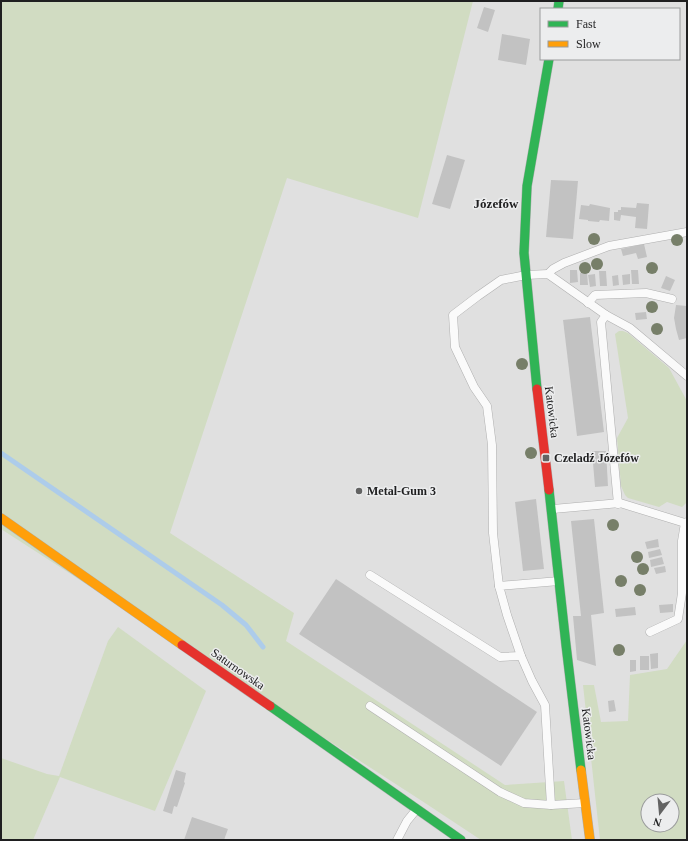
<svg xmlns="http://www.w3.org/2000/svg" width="688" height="841" viewBox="0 0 688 841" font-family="Georgia,serif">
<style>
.green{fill:#d1dcc2;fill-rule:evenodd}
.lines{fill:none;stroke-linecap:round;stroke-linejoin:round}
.stream{stroke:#adccea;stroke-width:5}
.building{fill:#c2c2c2}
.lane-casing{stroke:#afafaf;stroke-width:9}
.fast-casing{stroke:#afafaf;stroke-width:10}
.slow-casing{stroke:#afafaf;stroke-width:10}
.jam-casing{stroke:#afafaf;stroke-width:10}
.lane{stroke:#fafafa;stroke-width:8}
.fast{stroke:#30b455;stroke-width:9}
.slow{stroke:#ff9f0a;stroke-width:9}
.jam{stroke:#e5322d;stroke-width:9}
.tree{fill:#777f69}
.poi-dot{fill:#636363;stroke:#ecedee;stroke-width:1.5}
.labels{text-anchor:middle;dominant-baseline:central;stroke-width:3;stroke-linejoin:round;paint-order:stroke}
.street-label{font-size:12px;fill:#1f1f20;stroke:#ecedee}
.poi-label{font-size:12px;font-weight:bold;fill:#1f1f20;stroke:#ecedee;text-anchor:start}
.neighbourhood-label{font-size:13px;font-weight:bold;fill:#1f1f20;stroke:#ecedee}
</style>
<rect width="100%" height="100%" fill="#e0e0e0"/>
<g class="green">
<path d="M1 1H473L418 218 287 178 170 533 294 613 286 641 505 785 564 781 572 840H481L422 801 1 529Z"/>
<path d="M619 331H623L628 333 669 368 687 401V502L682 507 667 502 659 507 628 498 625 495 621 486 617 438 628 418 615 334Z"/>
<path d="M118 627 206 691 155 811 60 777 33 840H1V758L47 774 59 776 108 641Z"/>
<path d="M687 640V840H600L583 685H594L601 722 628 721 630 675 667 669ZM648 801H672V825H648Z"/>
</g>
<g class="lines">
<path class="stream" d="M1 453 222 605 246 625 263 647"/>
</g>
<g class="building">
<path d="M484 7 495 10 488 32 477 28Z"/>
<path d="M502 34 530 39 526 65 498 60Z"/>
<path d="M447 155 465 160 450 209 432 204Z"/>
<path d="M551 180 578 181 573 239 546 237Z"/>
<path d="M637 203 649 204 647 229 635 228 636 217 621 215 620 221 614 220V212H618V210H621V207L636 208Z"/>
<path d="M590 204 610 208 609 221 600 220 599 222 588 221V220L579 219 581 205 589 206Z"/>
<path d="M644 244 647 257 638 259 636 253 623 256 621 249Z"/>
<path d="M570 270H577L578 282 570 283Z"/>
<path d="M631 270H638L639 284H632Z"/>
<path d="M599 271H606L607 286H600Z"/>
<path d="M587 272 588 285H580V273Z"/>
<path d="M595 274 596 286 590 287 588 275Z"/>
<path d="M630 274V284L623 285 622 275Z"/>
<path d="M618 275 619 285 613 286 612 276Z"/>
<path d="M666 276 675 280 670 291 661 288Z"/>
<path d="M676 305 687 306V338L679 340 676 329 674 318Z"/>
<path d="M646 312 647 319 636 320 635 313Z"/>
<path d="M590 317 604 432 577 436 563 320Z"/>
<path d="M592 451H606L608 486 595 487Z"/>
<path d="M536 499 544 569 523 571 515 502Z"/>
<path d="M594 519 604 613 591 615 596 666 577 660 573 616H581L571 521Z"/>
<path d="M658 539 659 547 647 549 645 542Z"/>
<path d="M660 549 662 555 649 558 648 552Z"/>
<path d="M662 557 664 564 651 567 650 560Z"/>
<path d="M665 566 666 572 656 574 654 568Z"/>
<path d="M336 579 537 712 501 766 299 634Z"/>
<path d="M673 604V612L660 613 659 605Z"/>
<path d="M635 607 636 615 616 617 615 609Z"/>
<path d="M658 653V668L651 669 650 654Z"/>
<rect x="640" y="656" width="9" height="14"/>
<path d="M630 660H636V671L630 672Z"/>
<path d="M614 700 616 711 609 712 608 701Z"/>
<path d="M176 770 186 773 184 782 185 783 177 807 174 806 172 814 163 811Z"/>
<path d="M192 817 228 829 224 840H184Z"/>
</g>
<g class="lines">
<g class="lane-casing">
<g id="lane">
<path d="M548 274 553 269 564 263 609 246 687 232"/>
<path d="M588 303 595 295 646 293 672 299"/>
<path d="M606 315 601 322 618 504"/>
<path d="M553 509 620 503 685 523 687 522"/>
<path d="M370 575 500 657 521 656 507 615 499 586 559 581"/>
<path d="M499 586 493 533 492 445 487 406 474 387 455 347 453 315 478 296 501 280 526 275 548 274 606 315 630 328 687 376"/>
<path d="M650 632 678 619 682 593V541L685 523"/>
<path d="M521 656 532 681 545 705 551 805"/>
<path d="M370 706 500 792 524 803 551 805 585 803"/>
<path d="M397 840 407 821 416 810"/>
</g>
</g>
<g class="fast-casing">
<g id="fast">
<path d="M558 9 559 1"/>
<path d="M537 389 524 253 527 186 549 59"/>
<path d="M549 490 566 645 581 770"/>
<path d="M270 706 461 840"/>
</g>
</g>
<g class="slow-casing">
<g id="slow">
<path d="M1 518 182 645"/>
<path d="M581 770 590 840"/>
</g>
</g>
<g class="jam-casing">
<g id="jam">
<path d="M537 389 549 490"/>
<path d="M182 645 270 706"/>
</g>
</g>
<use href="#lane" class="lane"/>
<use href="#fast" class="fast"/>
<use href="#slow" class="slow"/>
<use href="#jam" class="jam"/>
</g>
<g class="tree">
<circle cx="594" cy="239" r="6"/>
<circle cx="677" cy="240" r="6"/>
<circle cx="597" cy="264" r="6"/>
<circle cx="585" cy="268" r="6"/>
<circle cx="652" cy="268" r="6"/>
<circle cx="652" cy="307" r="6"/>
<circle cx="657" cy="329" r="6"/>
<circle cx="522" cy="364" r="6"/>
<circle cx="531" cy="453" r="6"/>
<circle cx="613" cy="525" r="6"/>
<circle cx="637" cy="557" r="6"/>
<circle cx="643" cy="569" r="6"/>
<circle cx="621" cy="581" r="6"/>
<circle cx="640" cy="590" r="6"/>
<circle cx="619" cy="650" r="6"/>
</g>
<g class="poi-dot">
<rect x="542" y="454" width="8" height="8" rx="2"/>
<circle cx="359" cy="491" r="4"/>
</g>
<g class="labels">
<g class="street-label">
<text transform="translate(552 412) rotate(83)">Katowicka</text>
<text transform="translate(238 669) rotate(35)">Saturnowska</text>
<text transform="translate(589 734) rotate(83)">Katowicka</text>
</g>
<g class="poi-label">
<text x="554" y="458">Czeladź Józefów</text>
<text x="367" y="491">Metal-Gum 3</text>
</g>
<g class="neighbourhood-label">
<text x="496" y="203">Józefów</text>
</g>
</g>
<rect width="688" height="841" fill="none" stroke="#1f1f20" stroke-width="4"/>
<rect x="540" y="8" width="140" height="52" fill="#ecedee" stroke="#9a9b9c"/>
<rect x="548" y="21" width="20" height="6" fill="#30b455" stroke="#9a9b9c"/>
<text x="576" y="28" font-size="12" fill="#1f1f20">Fast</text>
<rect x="548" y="41" width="20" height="6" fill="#ff9f0a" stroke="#9a9b9c"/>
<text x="576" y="48" font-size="12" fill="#1f1f20">Slow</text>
<g transform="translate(660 813) rotate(196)"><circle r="19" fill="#ecedee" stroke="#9a9b9c"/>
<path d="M0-3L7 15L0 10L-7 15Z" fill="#636363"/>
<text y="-6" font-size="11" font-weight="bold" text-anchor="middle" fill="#1f1f20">N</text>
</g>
</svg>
